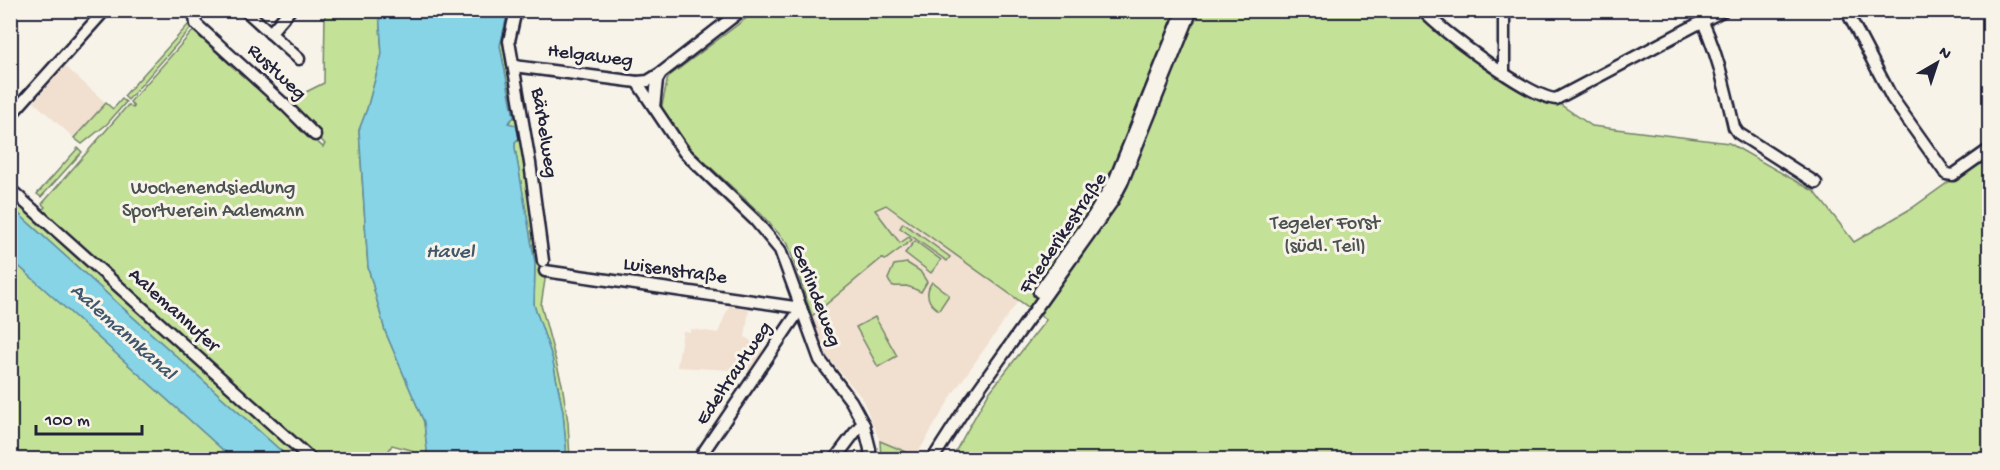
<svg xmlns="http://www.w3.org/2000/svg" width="2000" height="470" viewBox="0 0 2000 470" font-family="'Gochi Hand',sans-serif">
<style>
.built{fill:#f1dfd0}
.green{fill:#c4e198;stroke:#73826a;stroke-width:1.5}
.water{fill:#87d4e6;stroke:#5f8da2;stroke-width:1.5}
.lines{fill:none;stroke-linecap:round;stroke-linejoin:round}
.minor-casing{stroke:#22223b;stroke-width:15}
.minor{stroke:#f7f3e8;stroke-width:10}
.labels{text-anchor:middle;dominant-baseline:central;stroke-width:6;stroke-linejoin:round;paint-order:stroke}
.street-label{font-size:20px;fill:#22223b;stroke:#f7f3e8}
.park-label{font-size:20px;fill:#4a5252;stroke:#f7f3e8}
.water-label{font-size:21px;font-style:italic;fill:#40576e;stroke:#f7f3e8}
</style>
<rect width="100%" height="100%" fill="#f7f3e8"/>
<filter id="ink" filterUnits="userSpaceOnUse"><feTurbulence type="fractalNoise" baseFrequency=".0167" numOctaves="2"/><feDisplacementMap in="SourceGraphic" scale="12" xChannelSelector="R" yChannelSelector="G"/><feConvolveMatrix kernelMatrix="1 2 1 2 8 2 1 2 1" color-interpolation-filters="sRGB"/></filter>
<g filter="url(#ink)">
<g class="built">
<path d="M65 66 106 103 74 138 34 102Z"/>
<path d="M886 205 1019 300 954 392 916 456 880 441 862 398 826 355 812 316 900 243 874 209Z"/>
<path d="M729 306 749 309 745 337 763 350 749 371 677 367 683 331 690 332 691 329 718 333Z"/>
</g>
<g class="green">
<path d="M1413 10 1448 42 1501 77 1544 100 1558 103 1592 126 1729 143 1815 192 1854 242 1912 208 1989 153V459H951L988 394 1046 320 886 205 875 210 900 243 909 237 912 240 885 260 882 258 812 316 788 244 760 213 692 150 661 110 668 77 756 11Z"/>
<path d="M325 11H379L382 54 367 109 359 130 368 267 385 331 424 422 428 459H417L411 450 392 445 388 452 381 459H317L41 211 45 207 42 204 128 105 133 108 134 107 130 102 193 31 323 147 325 144 289 104 298 96 324 83Z"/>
<path d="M508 11H514L508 41 545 280 541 305 562 384 568 422 570 459H567L563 412 552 357 534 305 535 263 515 148V142L519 138 516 126 508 123 514 117 500 46Z"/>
<path d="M188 25 191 28 128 100 124 96Z"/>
<path d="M122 99 126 102 107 124 82 144 74 138 106 103 113 109Z"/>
<path d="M78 148 82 152 41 197 37 194Z"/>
<path d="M11 189 312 459H290L11 207Z"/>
<path d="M903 223 950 257 947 261 900 228Z"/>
<path d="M915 241 941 260 931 273 905 253Z"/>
<path d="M11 259 233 459H11Z"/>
<path d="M907 263 920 271 927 282 921 292C916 290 911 287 906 286 896 286 892 289 888 279L894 265Z"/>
<path d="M932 282 949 295 939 310C928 304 924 293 932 282Z"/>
<path d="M875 317 897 356 878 367 856 327Z"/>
<path d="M880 441 916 456 914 459H881Z"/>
</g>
<g class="water">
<path d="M379 11H508L500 46 514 117 508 123 516 125 519 138 515 142V148L535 263 534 305 552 357 563 412 567 459H428L424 422 385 331 368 267 359 130 367 109 382 54Z"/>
<path d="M11 207 290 459H233L11 259Z"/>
</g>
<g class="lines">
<g class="minor-casing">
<g id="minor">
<path d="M194 10 196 24 286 106 315 135"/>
<path d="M245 10 299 59"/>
<path d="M516 10 509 41 530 163 543 261"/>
<path d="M1422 10C1443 32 1529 97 1556 99L1724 10"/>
<path d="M1504 10V72"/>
<path d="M1697 10C1716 46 1725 87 1734 127L1738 133 1816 183"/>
<path d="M1846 10 1892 98 1946 174 1953 175 1990 149"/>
<path d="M270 33 290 10"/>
<path d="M514 66 637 82 648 81 661 73"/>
<path d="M637 82 684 152 755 220 780 250 820 360 851 401 864 425 870 449V460"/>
<path d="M654 107 657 80 661 73 742 10"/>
<path d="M10 116 105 10"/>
<path d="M10 189 312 460"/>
<path d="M545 271 801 308"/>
<path d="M1039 292 1093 216 1115 179 1183 10"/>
<path d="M698 460 801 308"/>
<path d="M834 460 859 427 864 425"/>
<path d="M932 460 968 404 1112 202 1122 183 1192 10"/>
</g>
</g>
<use href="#minor" class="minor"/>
</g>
</g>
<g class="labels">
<g class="street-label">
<text transform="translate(590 57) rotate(7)">Helgaweg</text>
<text transform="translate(276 73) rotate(43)">Rustweg</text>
<text transform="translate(543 133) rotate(81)">Bärbelweg</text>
<text transform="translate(1064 234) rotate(-56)">Friederikestraße</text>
<text transform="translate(675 272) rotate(8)">Luisenstraße</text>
<text transform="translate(815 296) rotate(69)">Gerlindeweg</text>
<text transform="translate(173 311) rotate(42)">Aalemannufer</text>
<text transform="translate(735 374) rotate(-56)">Edeltrautweg</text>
</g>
<g class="park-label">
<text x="213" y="189">Wochenendsiedlung<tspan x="213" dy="23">Sportverein Aalemann</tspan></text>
<text x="1325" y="224">Tegeler Forst<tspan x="1325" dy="23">(südl. Teil)</tspan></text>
</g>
<g class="water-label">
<text x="450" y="253">Havel</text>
<text transform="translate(122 333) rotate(42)">Aalemannkanal</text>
</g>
</g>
<rect width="2000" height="470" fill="none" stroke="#f7f3e8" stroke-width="36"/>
<rect x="18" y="18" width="1964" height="434" fill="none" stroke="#22223b" stroke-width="2" filter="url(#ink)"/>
<g transform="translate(1937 63) rotate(39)" stroke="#f7f3e8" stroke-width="4.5" paint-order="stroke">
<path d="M0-4.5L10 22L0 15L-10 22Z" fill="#22223b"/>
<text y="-9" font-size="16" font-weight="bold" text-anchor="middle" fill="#22223b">N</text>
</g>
<path d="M36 425v9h106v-9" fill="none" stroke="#22223b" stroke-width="3"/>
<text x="45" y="425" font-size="18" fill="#22223b" stroke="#f7f3e8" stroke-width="4.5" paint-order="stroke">100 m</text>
</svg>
